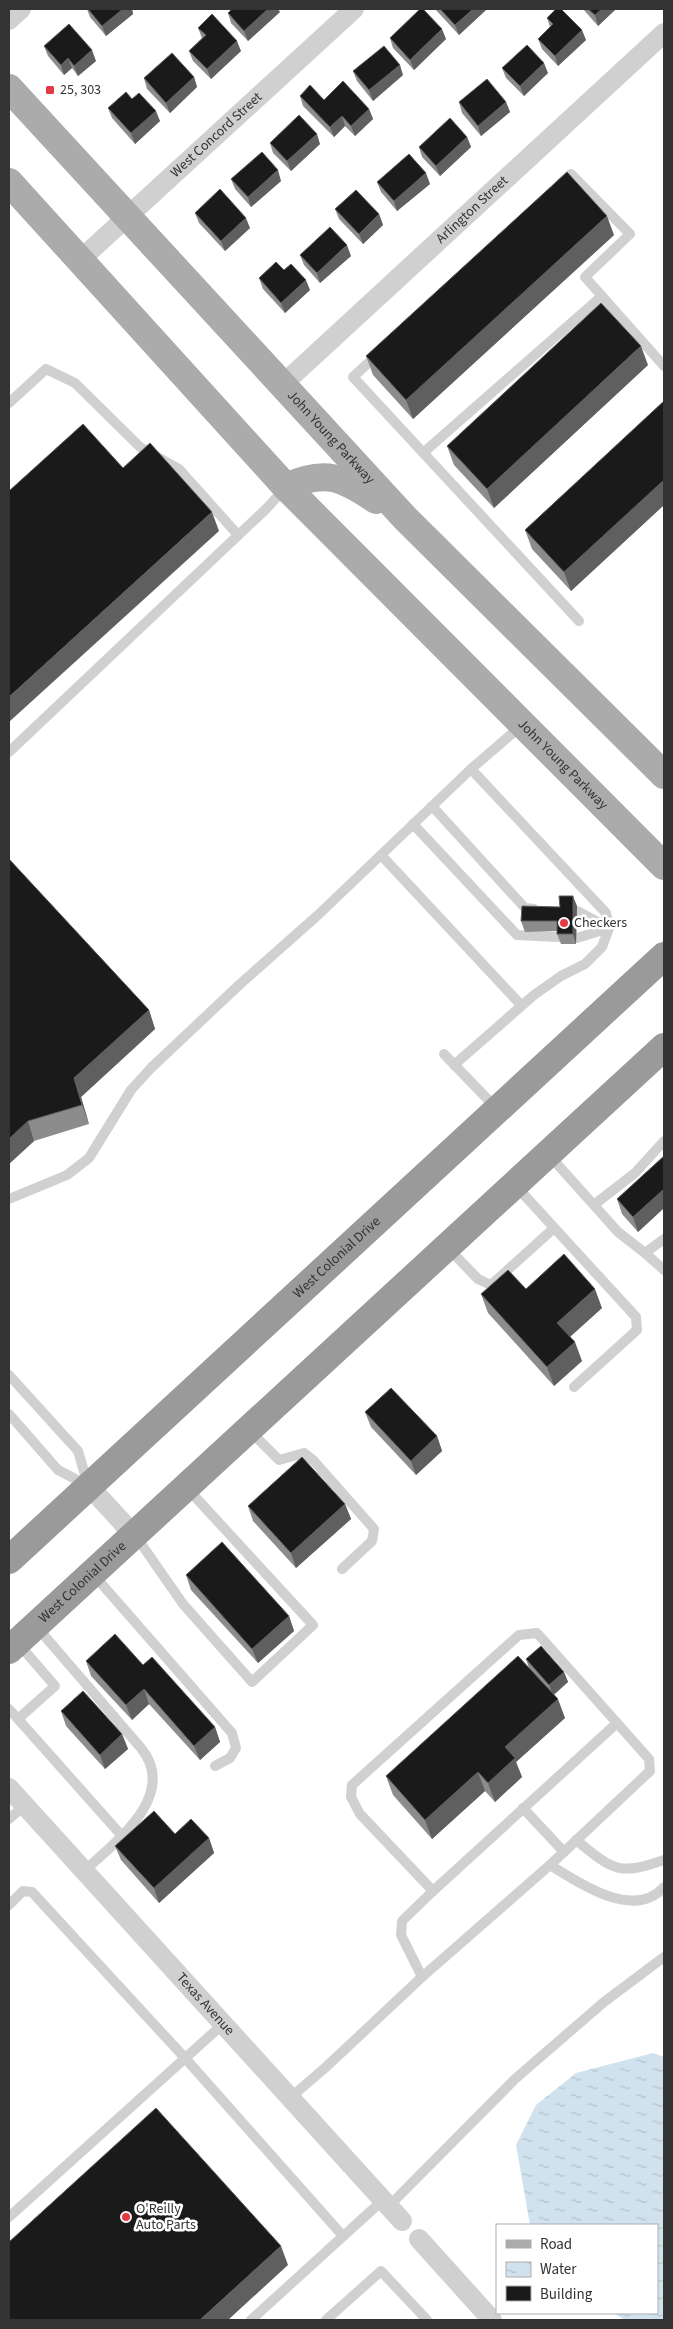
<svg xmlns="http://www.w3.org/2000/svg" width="673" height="2329" viewBox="0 0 673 2329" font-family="'Source Sans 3',sans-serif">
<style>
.water{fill:url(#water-ripples)}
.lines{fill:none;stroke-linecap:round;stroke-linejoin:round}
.lane{stroke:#d0d0d0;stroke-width:10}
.street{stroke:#d0d0d0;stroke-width:20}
.primary{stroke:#ababab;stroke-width:28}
.highway{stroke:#9a9a9a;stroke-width:28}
.wall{fill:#8c8c8c}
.shaded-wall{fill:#5f5f5f}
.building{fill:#1a1a1a;stroke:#5f5f5f}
.poi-dot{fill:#e63946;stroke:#fff;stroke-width:2}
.labels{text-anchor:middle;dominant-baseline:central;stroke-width:5;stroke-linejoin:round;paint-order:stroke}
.poi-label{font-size:14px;fill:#333;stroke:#fff;text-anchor:start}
.street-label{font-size:14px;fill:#333;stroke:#fff}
</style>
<defs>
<pattern id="water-ripples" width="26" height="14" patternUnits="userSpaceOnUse" patternTransform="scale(1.25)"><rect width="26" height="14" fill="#cfe2ee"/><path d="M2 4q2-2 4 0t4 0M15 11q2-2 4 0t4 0" fill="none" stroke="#b2c2cd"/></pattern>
</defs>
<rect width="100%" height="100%" fill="#fff"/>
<path class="water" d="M653 2053 664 2057V2320H625L613 2313H657V2225H530L516 2145 536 2105 576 2073Z"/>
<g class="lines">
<g class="lane">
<path d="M560 184 571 174 630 234 585 277 664 366"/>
<path d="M378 354 353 377 579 621"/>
<path d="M9 403 46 369 75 383 140 447 179 469 238 535"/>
<path d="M423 453 602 296"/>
<path d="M9 752 267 508 285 488"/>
<path d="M432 806 525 908 534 909"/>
<path d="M413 824 517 935 577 938 609 928"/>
<path d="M381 855 521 1005"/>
<path d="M563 911H577L609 928"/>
<path d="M444 1054 497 1109"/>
<path d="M454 1065 534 995 561 976 585 964 602 947 609 928 606 913 471 769"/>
<path d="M549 1155 618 1232 645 1253 664 1239"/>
<path d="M515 1185 636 1317 637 1330 574 1387"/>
<path d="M9 1199 67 1175 89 1158 131 1090 151 1068 238 986 318 915 471 769 522 725"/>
<path d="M595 1204 635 1173 664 1141"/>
<path d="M447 1247 478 1279 491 1285 554 1228"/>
<path d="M645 1253 664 1270"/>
<path d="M9 1375 78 1451 88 1485"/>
<path d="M9 1414 58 1470 87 1485"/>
<path d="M249 1430 279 1460 304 1453 314 1461 374 1529 372 1541 342 1569"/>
<path d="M135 1535 183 1604 252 1682 313 1625 187 1488"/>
<path d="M93 1574 232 1733 236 1748 230 1758 215 1766"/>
<path d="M36 1626 141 1748C179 1795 116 1842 84 1871"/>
<path d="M9 1709 18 1719 55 1686 17 1642"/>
<path d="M18 1719 122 1836"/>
<path d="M523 1808 564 1852"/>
<path d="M9 1819 24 1806"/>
<path d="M576 1840C613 1870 618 1876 664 1860"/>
<path d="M550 1865C579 1883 634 1921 664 1887"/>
<path d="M433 1891 617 1723"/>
<path d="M9 1905 23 1891 32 1892 185 2058 343 2236"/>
<path d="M290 2098 326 2067 422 1977 550 1865 650 1771 649 1759 537 1633 519 1635 352 1785 351 1797 360 1814 433 1891 402 1921 401 1935 422 1977"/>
<path d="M389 2206 515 2079 604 2002 664 1957"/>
<path d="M9 2217 223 2024"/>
<path d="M251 2320 383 2200"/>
<path d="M326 2320 381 2271 427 2320"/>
</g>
<g class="street">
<path d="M9 20 21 9"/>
<path id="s1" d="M80 260 354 9"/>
<path id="s2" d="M281 386 664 33"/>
<path d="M89 1486 134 1535"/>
<path id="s3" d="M9 1788 402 2221"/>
<path d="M419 2239 492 2320"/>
</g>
<g class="primary">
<path id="s4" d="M9 88 405 518 664 775"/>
<path id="s5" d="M9 182 286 487 664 866"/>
<path d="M286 487C325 469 342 477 376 500"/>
</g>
<g class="highway">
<path id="s6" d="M9 1560 664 956"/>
<path id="s7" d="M9 1650 664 1047"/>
</g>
</g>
<g class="wall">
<path d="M87 9H132L133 14 106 36 90 17Z"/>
<path d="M435 9H487L459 35Z"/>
<path d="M583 9H616L598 26Z"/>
<path d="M280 12 248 41 231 23 228 13Z"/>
<path d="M547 18 586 40 558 66 542 49 538 39 550 27Z"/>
<path d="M198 28 241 51 211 79 193 61 189 51 202 38Z"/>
<path d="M390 38 446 39 414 70 393 48Z"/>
<path d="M44 46 96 61 78 76 72 68 64 75 48 56Z"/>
<path d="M502 68 548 73 524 96 506 78Z"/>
<path d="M353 71 403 75 373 101 357 81Z"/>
<path d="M194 77 197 87 170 113 147 89 144 78Z"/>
<path d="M300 96 369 109 373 119 355 136 345 126 334 137 303 106Z"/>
<path d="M132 99 160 121 135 144 112 118 108 108Z"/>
<path d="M459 102H506L510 112 481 136 462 113Z"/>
<path d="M467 137 471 147 440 176 422 157 419 147Z"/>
<path d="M270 143 320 144 291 171 273 153Z"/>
<path d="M231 179 281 181 251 207 235 189Z"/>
<path d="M377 182 430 184 397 211 381 192Z"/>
<path d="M335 209 379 214 383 225 363 244 339 219Z"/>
<path d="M195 213 250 228 225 251 199 223Z"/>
<path d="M614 235 413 419 373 375 366 356Z"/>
<path d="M300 255 351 256 320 283 304 265Z"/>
<path d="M284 270 310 290 285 313 263 289 259 278Z"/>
<path d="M648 365 494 508 454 465 447 446Z"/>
<path d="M664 401V505L571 591 532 549 525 530Z"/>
<path d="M9 859 149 1010 155 1029 81 1097 89 1124 34 1141 9 1164Z"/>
<path d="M577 906 576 944H561L557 934V931L525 932 521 921Z"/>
<path d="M664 1156V1208L638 1232 622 1214 617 1199Z"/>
<path d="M526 1289 602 1308 570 1337 582 1361 554 1386 488 1313 481 1294Z"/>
<path d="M365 1412 437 1436 442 1451 416 1475 371 1427Z"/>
<path d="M345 1504 351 1519 296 1568 253 1521 248 1506Z"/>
<path d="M186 1575 289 1616 294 1631 258 1663 191 1590Z"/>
<path d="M526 1659 564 1672 568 1682 554 1695 565 1718 516 1762 522 1777 495 1802 485 1791 432 1839 393 1795 386 1776 529 1668Z"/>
<path d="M86 1661 143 1665 215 1727 220 1742 200 1760 149 1704 132 1720 91 1676Z"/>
<path d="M61 1711 122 1734 128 1749 105 1769 66 1726Z"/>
<path d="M175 1834 209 1838 214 1853 159 1903 121 1860 115 1846Z"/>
</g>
<g class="shaded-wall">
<path d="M123 9H132L133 14 106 36 102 26Z"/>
<path d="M268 9H278L280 12 248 41 244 31Z"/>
<path d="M473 9H487L459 35 455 25Z"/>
<path d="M602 9H616L598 26 595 15Z"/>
<path d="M442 29 446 39 414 70 410 60Z"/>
<path d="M582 30 586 40 558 66 555 56Z"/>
<path d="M237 41 241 51 211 79 207 69Z"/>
<path d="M92 50 96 61 78 76 74 66Z"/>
<path d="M68 58 72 68 64 75 61 65Z"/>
<path d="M544 63 548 73 524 96 520 86Z"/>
<path d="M400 65 403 75 373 101 369 90Z"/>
<path d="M194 77 197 87 170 113 166 103Z"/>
<path d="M506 102 510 112 481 136 478 126Z"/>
<path d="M369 109 373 119 355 136 351 126Z"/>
<path d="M156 111 160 121 135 144 131 133Z"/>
<path d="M342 116 345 126 334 137 330 127Z"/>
<path d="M317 134 320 144 291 171 287 161Z"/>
<path d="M467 137 471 147 440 176 436 166Z"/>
<path d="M278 170 281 181 251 207 248 197Z"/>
<path d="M426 173 430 184 397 211 394 201Z"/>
<path d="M379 214 383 225 363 244 359 234Z"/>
<path d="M607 216 614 235 413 419 406 400Z"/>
<path d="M246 218 250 228 225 251 221 241Z"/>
<path d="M347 245 351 256 320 283 317 273Z"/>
<path d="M306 280 310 290 285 313 281 303Z"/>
<path d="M641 346 648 365 494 508 487 489Z"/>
<path d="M664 480V505L571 591 564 572Z"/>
<path d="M212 512 219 531 9 722V697Z"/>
<path d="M573 896 577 906 576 944 573 934Z"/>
<path d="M149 1010 155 1029 81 1097 89 1124 82 1105 74 1078Z"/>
<path d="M28 1121 34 1141 9 1164V1139Z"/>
<path d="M664 1189V1208L638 1232 633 1217Z"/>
<path d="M595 1289 602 1308 564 1342 557 1323Z"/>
<path d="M575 1342 582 1361 554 1386 547 1367Z"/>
<path d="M437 1436 442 1451 416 1475 411 1461Z"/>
<path d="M345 1504 351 1519 296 1568 291 1553Z"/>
<path d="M289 1616 294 1631 258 1663 252 1649Z"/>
<path d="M564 1672 568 1682 553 1695 549 1685Z"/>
<path d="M144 1689 149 1704 132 1720 126 1705Z"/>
<path d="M558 1699 565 1718 516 1762 522 1777 495 1802 488 1783 505 1747Z"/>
<path d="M215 1727 220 1742 200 1760 194 1746Z"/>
<path d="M122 1734 128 1749 105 1769 100 1755Z"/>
<path d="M478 1772 485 1791 432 1839 425 1820Z"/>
<path d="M209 1838 214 1853 159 1903 154 1888Z"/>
<path d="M281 2246 288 2265 228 2320H200Z"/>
</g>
<g class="building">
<path d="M88 9H123L102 26Z"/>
<path d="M232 9H268L244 31 228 13Z"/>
<path d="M420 9H423L442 29 410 60 390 38Z"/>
<path d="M440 9H473L455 25Z"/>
<path d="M556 9H561L582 30 555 56 538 39 553 24 547 18Z"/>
<path d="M588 9H602L595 15Z"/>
<path d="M212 14 237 41 207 69 189 51 206 35 198 28Z"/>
<path d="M69 24 92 50 74 66 68 58 61 65 44 46Z"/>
<path d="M527 45 544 63 520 86 502 68Z"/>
<path d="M384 46 400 65 369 90 353 71Z"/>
<path d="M172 53 194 77 166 103 144 78Z"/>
<path d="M487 79 506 102 478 126 459 102Z"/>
<path d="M343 81 369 109 351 126 342 116 330 127 300 96 310 85 324 100Z"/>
<path d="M126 92 132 99 139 93 156 111 131 133 108 108Z"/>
<path d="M299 115 317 134 287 161 270 143Z"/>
<path d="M450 118 467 137 436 166 419 147Z"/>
<path d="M262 152 278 170 248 197 231 179Z"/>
<path d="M409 154 426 173 394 201 377 182Z"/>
<path d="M567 172 607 216 406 400 366 356Z"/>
<path d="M220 189 246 218 221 241 195 213Z"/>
<path d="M356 190 379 214 359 234 335 209Z"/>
<path d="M330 227 347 245 317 273 300 255Z"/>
<path d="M276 262 284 270 291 264 306 280 281 303 259 278Z"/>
<path d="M601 303 641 346 487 489 447 446Z"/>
<path d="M664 401V480L564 572 525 530Z"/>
<path d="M83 424 123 468 150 443 212 512 9 697V491Z"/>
<path d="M9 859 149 1010 74 1078 82 1105 28 1121 9 1139Z"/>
<path d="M559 896H573V934H557V921H521L522 906 560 907Z"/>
<path d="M664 1156V1189L633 1217 617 1199Z"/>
<path d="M564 1254 595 1289 557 1323 575 1342 547 1367 481 1294 508 1270 526 1289Z"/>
<path d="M391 1388 437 1436 411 1461 365 1412Z"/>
<path d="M302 1457 345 1504 291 1553 248 1506Z"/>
<path d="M222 1542 289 1616 252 1649 186 1575Z"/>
<path d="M115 1634 143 1665 152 1657 215 1727 194 1746 144 1689 126 1705 86 1661Z"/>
<path d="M541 1646 564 1672 549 1685 526 1659Z"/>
<path d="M518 1656 558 1699 505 1747 515 1758 488 1783 478 1772 425 1820 386 1776Z"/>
<path d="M83 1691 122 1734 100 1755 61 1711Z"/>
<path d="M154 1811 175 1834 191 1819 209 1838 154 1888 115 1846Z"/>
<path d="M156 2108 281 2246 200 2320H9V2242Z"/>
</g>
<g class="poi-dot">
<rect x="45" y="85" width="10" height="10" rx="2.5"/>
<circle cx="564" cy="923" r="5"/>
<circle cx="126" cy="2217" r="5"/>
</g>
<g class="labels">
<g class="poi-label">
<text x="60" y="90">25, 303</text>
<text x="574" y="923">Checkers</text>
<text x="136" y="2209">O'Reilly<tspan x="136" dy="16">Auto Parts</tspan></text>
</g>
<g class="street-label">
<text stroke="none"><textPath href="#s1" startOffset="185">West Concord Street</textPath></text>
<text stroke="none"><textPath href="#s2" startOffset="260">Arlington Street</textPath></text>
<text stroke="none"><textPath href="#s4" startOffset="475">John Young Parkway</textPath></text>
<text stroke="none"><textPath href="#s5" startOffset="804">John Young Parkway</textPath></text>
<text stroke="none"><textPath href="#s6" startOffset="446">West Colonial Drive</textPath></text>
<text stroke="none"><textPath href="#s7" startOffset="100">West Colonial Drive</textPath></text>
<text stroke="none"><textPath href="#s3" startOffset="292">Texas Avenue</textPath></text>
</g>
</g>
<rect width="673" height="2329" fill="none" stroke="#333333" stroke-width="20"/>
<rect x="496" y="2224" width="162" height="90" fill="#ffffff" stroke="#adadad"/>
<rect x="506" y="2240" width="25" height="8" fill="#ababab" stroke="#adadad"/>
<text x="540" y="2249" font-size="15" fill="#333333">Road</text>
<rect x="506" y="2262" width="25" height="15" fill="url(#water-ripples)" stroke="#adadad"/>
<text x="540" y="2274" font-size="15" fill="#333333">Water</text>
<rect x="506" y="2286" width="25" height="15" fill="#1a1a1a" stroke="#adadad"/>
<text x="540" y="2299" font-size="15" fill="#333333">Building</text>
</svg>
